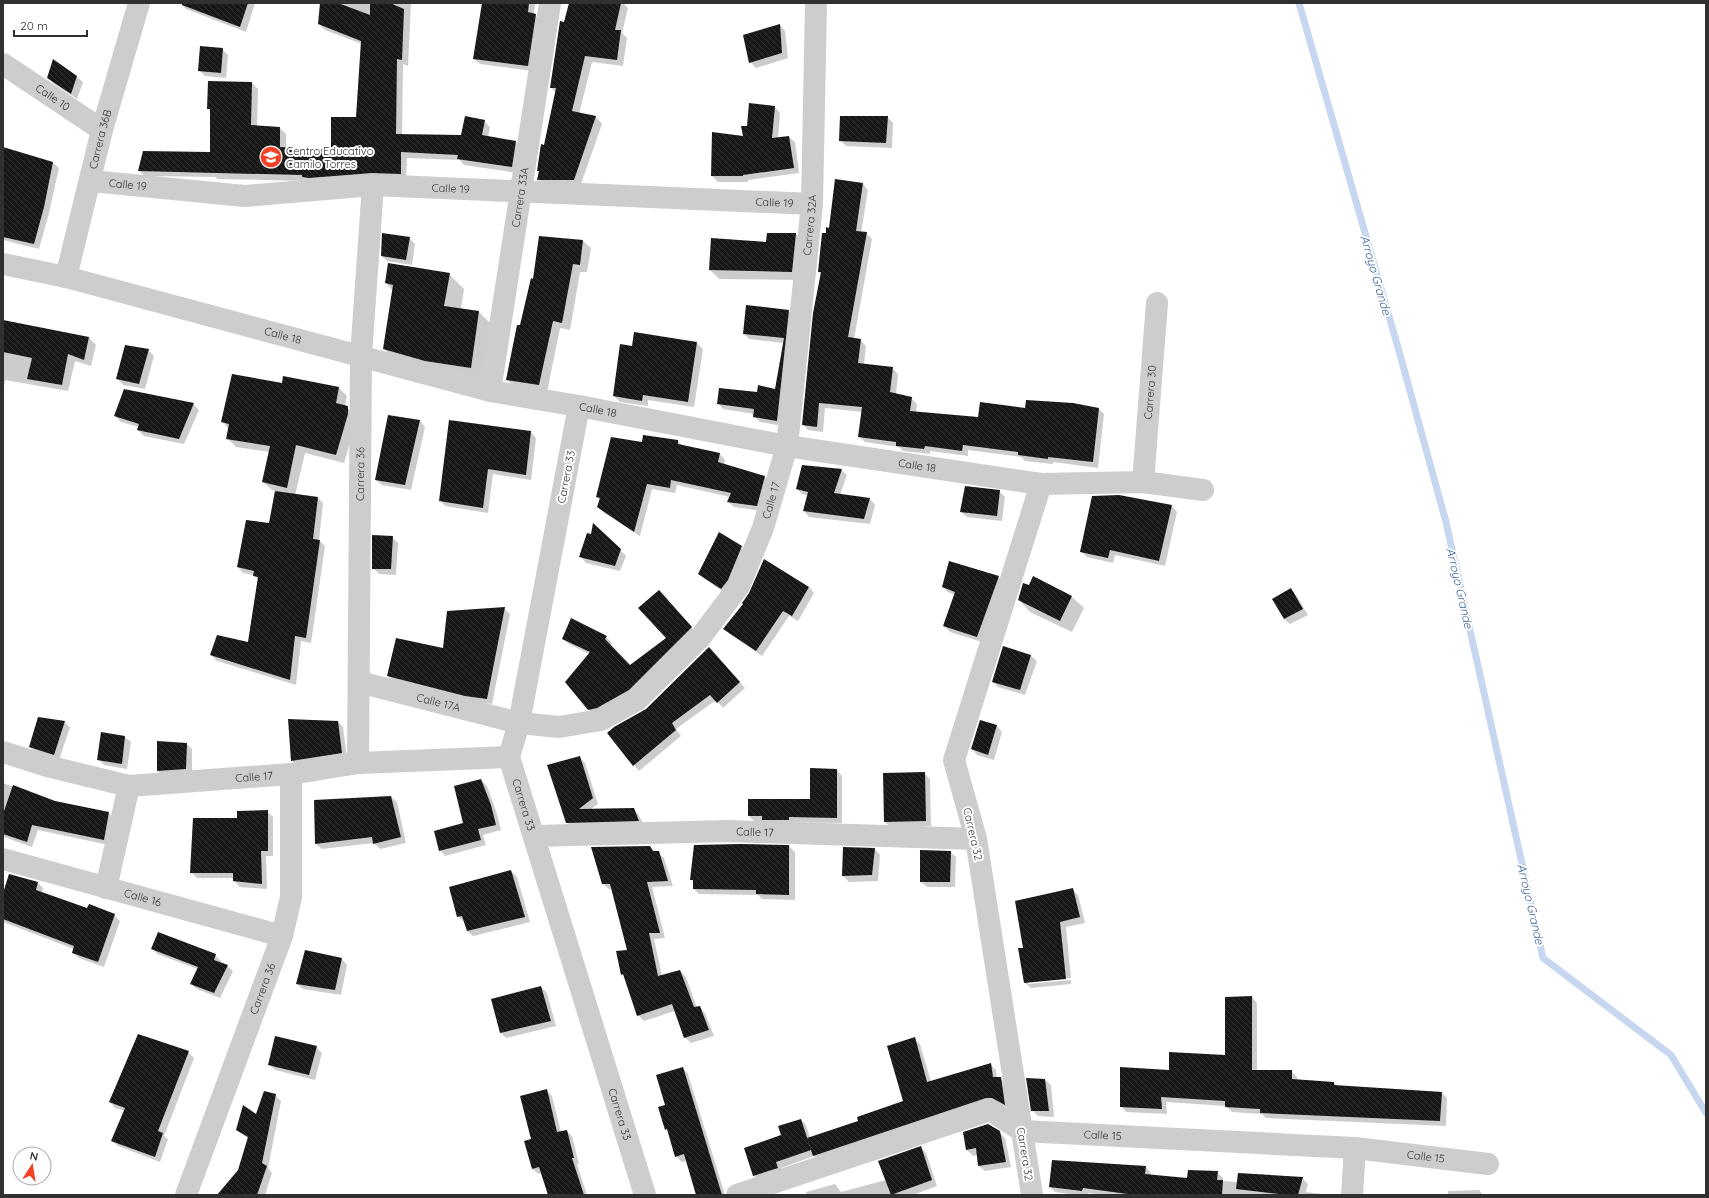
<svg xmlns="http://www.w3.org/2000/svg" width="1709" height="1198" viewBox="0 0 1709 1198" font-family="Quicksand,sans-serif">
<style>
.shadow{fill:#0003}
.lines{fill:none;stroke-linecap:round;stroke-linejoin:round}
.stream{stroke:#c7d7ef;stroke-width:7}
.building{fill:url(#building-back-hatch)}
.minor{stroke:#cdcdcd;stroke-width:22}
.labels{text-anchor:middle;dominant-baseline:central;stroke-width:4;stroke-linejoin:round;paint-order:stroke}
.street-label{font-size:11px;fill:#303030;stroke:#fff}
.poi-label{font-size:11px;fill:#303030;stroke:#fff;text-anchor:start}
.water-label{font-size:12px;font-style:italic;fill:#375e98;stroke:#fff}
</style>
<defs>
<pattern id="building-back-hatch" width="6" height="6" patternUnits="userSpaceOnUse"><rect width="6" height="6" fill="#171717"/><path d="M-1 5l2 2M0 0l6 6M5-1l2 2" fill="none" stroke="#303030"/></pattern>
</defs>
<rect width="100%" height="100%" fill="#fff"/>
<g class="shadow">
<path d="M180 3H255L246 32 186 9Z"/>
<path d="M322 3H411L408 66 403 64 402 135 462 136 484 121 490 127 488 137 516 142 522 147 518 173 464 165 460 160 407 158 406 179 307 181 217 179 216 177 145 176 139 171 211 153V112L208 108 209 82 252 83 258 89 257 127 280 128 286 134V149L332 151 357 118 362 44 325 30 319 24Z"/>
<path d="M483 3H535L534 14 541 21 533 71 480 64 474 59Z"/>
<path d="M570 3H623L628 8 622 33 627 38 623 66 592 62 579 114 596 117 602 124 580 187 545 186 538 179 540 172 538 171 545 146 556 93 551 87Z"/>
<path d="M780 25 785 31 788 58 756 68 750 62Z"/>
<path d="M222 49 228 55 226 78 205 76 199 70Z"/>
<path d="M54 61 77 77 83 82 77 99 54 84 48 78Z"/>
<path d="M775 107 780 113 778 138 789 137 795 142 799 173 748 180V182H718L712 176 744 137 748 126Z"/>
<path d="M887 117 893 123 892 148 846 146 840 140Z"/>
<path d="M3 148 53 163 59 168 49 213 39 249 3 240Z"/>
<path d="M863 184 868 190 861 233H866L872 239 854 339 860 340 866 346 864 364 892 368 898 374 896 394 911 398 917 404 916 413 978 418 1026 409H1099L1104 414 1098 468 1053 462V464L1025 461 1021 457 968 450V456L930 451V454L903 451 899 447 865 442 859 437 863 412 825 408 823 432 808 430 803 424 822 275 819 272 827 234Z"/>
<path d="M768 234H796L805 243 801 280 719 279 710 270 712 239 767 243Z"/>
<path d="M540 237 583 241 591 248 587 272H580L570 330 560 328 547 392 515 387 507 380 534 280Z"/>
<path d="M409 238 415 244 412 265 387 261 382 256Z"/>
<path d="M449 274 464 289 461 309 479 312 494 327 485 382 399 364 384 349 393 291 386 283Z"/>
<path d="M788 311 794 316 782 426 760 422 754 416 755 414 723 409 718 403 758 393 776 390 784 343 749 339 744 333Z"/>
<path d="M3 321 89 338 96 345 91 366 75 361 68 391 5 380 3 392Z"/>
<path d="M635 333 697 343 703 349 694 407 648 400V406L620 402 614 396 633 347Z"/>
<path d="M148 350 154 356 145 389 123 385 118 379Z"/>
<path d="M284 377 339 388 347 396 345 406 356 415V423L344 463 305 453 295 495 318 498 323 503 319 540 325 546 311 643 301 641 296 685 217 661 211 655 248 643 258 579 254 575 243 573 238 567 269 525 275 491 272 490 263 482 270 452 236 447 227 438 229 429 222 421 282 384Z"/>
<path d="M125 390 193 404 199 410 184 444 144 436 138 430 139 427 121 422 115 416Z"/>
<path d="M389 416 420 421 425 427 411 490 382 485 376 480Z"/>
<path d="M531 432 536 438 531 480 493 474 488 513 445 506 440 500Z"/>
<path d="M678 441 683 446 720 454 725 460 724 465 765 477 770 483 762 511 734 507 728 502 730 497 677 485 675 493 652 489 640 536 604 513 598 507 600 500 597 497 643 443Z"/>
<path d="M841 470 847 475 840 495 870 499 875 505 870 524 809 517 804 511 808 496 802 494 797 489Z"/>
<path d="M999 491 1005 497 1002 521 967 517 961 512Z"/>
<path d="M1172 506 1177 512 1165 566 1115 555 1113 563 1087 557 1081 551Z"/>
<path d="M392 537 398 543 396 575 379 574 373 568Z"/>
<path d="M741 547 747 553 727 594 705 579 699 574Z"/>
<path d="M620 550 626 556 620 571 586 563 581 557Z"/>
<path d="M998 577 1004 583 982 642 950 632 944 626 955 595 948 592 943 587Z"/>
<path d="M1034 578 1072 597 1084 608 1072 632 1030 612 1019 600 1029 586Z"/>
<path d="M809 587 814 593 798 621 789 616 762 656 730 634 724 629Z"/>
<path d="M1291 590 1296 595 1308 615 1290 624 1284 619Z"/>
<path d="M665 597 697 634 635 695 594 715 588 709 589 654 569 644 563 638 606 637 612 643 610 646 630 666 667 638Z"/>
<path d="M504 608 510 614 492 704 471 701 393 682 388 676 444 649Z"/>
<path d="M1004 647 1031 656 1037 661 1025 695 998 687 993 682Z"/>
<path d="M714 653 745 688 723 708 716 700 676 729 681 736 639 771 634 765 646 710Z"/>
<path d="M289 721 338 722 343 727 347 758 298 767 292 761Z"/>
<path d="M980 721 997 726 1002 732 994 760 977 755 972 749Z"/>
<path d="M64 722 70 727 59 760 36 753 30 747Z"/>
<path d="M102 733 125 737 131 742 127 769 104 765 99 760Z"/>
<path d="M158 742 187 744 192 749V775L163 777 158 771Z"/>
<path d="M579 757 585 763 598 804 591 809H633L639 815 644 826 572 828 567 822Z"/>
<path d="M837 770 842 776V823L755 822 749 816 811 800Z"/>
<path d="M924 773 930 779 931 826 891 828 885 822Z"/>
<path d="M481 780 487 786 496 811 501 830 483 835 486 845 445 856 440 850 465 824Z"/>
<path d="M3 783 55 802 108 813 114 818 109 845 38 830 32 847 4 837Z"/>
<path d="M391 797 397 802 406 843 380 849 374 843 322 849 316 844Z"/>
<path d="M267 811 273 817V856H266L267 889 240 887 234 881V878H197L191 872 238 819Z"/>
<path d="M789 846 795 852V900L762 899 758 895 699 894 694 889V882L691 880Z"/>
<path d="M650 847 664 858 673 886 652 887 665 938 654 939 662 976 680 971 686 977 697 1008 699 1007 705 1013 714 1036 691 1043 685 1037 675 1011 644 1021 638 1015 625 977 622 974 628 951 612 889H609L603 884Z"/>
<path d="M844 848 875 849 880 855 878 881 849 882 843 876Z"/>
<path d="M950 852 956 857 955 887H927L921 882Z"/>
<path d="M511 871 517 877 530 922 473 936 467 931 465 922 458 917Z"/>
<path d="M38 883 43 888 42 893 88 910 114 915 120 921 104 967 79 958 73 952 74 949 3 922V897Z"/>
<path d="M1072 889 1078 895 1085 923 1066 927 1071 978 1028 982V984L1071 980V984L1031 988 1025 983V949Z"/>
<path d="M152 948 215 955 221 961 220 963 227 966 233 971 220 998 197 989 191 984 198 969 157 954Z"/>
<path d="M342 959 347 965 341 995 303 989 297 984Z"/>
<path d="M541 987 547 993 556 1026 506 1038 501 1033Z"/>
<path d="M1252 997 1257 1003V1071H1291L1297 1077V1081L1334 1083 1337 1086 1441 1092 1447 1098 1446 1126 1266 1118 1262 1114 1232 1112 1226 1106 1166 1102 1167 1114 1126 1112 1121 1106 1170 1071 1226 1056Z"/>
<path d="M914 1039 920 1044 931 1082 990 1064 996 1070 997 1078H1000L1006 1084 1010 1109 998 1103 820 1161 814 1156 781 1168 783 1174 760 1181 754 1176 745 1149 782 1135 801 1120 806 1125 810 1138 859 1122 904 1101Z"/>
<path d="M316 1047 322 1053 315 1080 275 1070 269 1064Z"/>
<path d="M188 1052 194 1058 164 1136 168 1139 160 1162 118 1146 112 1141 125 1111 115 1108 110 1102Z"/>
<path d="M683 1068 688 1074 725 1195H697L687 1161 682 1162 676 1156 669 1133 666 1129V1105Z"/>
<path d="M1045 1080 1051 1085 1054 1117 1038 1116 1032 1110Z"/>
<path d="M546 1090 552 1096 561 1132 566 1131 572 1136 579 1164H577L587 1195H549L542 1173 538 1174 533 1169 532 1140Z"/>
<path d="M275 1095 281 1101 268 1168 272 1173 265 1195H218L238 1171 249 1139 237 1130 257 1115Z"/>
<path d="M999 1132 1005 1138 1011 1167 985 1171 979 1166 978 1155 973 1156 967 1150 964 1133Z"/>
<path d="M921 1147 926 1153 937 1186 913 1195H807L806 1192 835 1184 841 1192 886 1180Z"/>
<path d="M1146 1167 1151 1173V1176L1188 1179 1217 1172 1223 1178V1181L1268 1184 1302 1178 1308 1184 1306 1192 1330 1195H1103L1088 1193V1195H1077L1055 1192 1050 1187Z"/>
<path d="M1479 1190 1483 1195H1448V1191Z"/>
</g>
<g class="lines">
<path class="stream" d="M1299 3 1399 351 1446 522 1543 958 1671 1055 1706 1113"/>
</g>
<g class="building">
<path d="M182 3H248L240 27 182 5Z"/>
<path d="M320 3H338L370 15V3H390L404 9 402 60 397 59 396 134 461 135 465 116 485 120 482 135 516 141 512 167 457 159 458 155 401 152V174L372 173 309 178 302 177V175L138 171 143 151 210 152V109H207L208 81 252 82 251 125 280 127V147L331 150V117H356L361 41 318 24Z"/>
<path d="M482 3H529L528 12 536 14 528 66 473 59Z"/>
<path d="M569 3H621L615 30H621L617 60 585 56 572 111 596 116 574 180H537L539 171H537L541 144 544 145 556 88H550L560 21 564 22Z"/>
<path d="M780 24 782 53 749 63 743 35Z"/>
<path d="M200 46 223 48 221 73 198 71Z"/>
<path d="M53 59 77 76 71 94 47 78Z"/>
<path d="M749 103 775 106 772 138 789 136 794 168 743 175V176H711L712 132 743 136 741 126H747Z"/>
<path d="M840 116H888L886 143 839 141Z"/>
<path d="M3 147 53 162 44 207 34 244 3 237Z"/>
<path d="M835 179 863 183 856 231 867 232 848 337 861 339 858 363 893 367 890 392 912 397 910 411 978 417 980 402 1025 408 1026 400 1073 403 1099 408 1093 462 1048 457V459L1018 455V452L963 445 962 451 925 446 924 449 896 446V442L858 437 862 407 819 403 817 427 802 425 813 313 821 272H818L822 233H826V227L829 228Z"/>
<path d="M382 233 410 237 406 260 381 256Z"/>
<path d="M767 233H796L792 272 709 270 711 238 766 242Z"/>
<path d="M539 236 583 240 580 265 573 264 562 323 553 321 539 385 506 380 517 325H520L531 278 533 279Z"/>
<path d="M388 263 450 273 444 306 479 311 471 368 425 361 383 349 393 285 385 283Z"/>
<path d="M746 305 789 310 777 421 753 417 754 409 717 404 719 388 757 392 758 385 775 389 784 338 743 334Z"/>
<path d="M3 320 89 337 84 360 68 354 62 385 27 379 32 358 3 352Z"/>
<path d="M634 332 697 342 688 402 643 395 642 401 613 396 620 344 632 346Z"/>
<path d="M125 345 149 349 139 384 116 379Z"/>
<path d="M232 374 282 383 283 376 339 387 336 403 348 406V414L336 455 296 445 287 488 262 482 270 446 226 439 229 424 221 422Z"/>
<path d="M124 389 194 403 179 439 137 430 139 424 114 416Z"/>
<path d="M388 415 420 420 405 485 375 480Z"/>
<path d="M449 420 531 431 526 475 488 469 483 508 439 501Z"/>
<path d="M643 435 678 440V444L720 453 718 462 765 476 757 506 727 502 731 493 671 480 670 488 647 484 634 532 597 507 600 498 596 497 611 437 642 442Z"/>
<path d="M802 465 842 469 834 493 870 498 864 519 803 511 808 492 796 489Z"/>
<path d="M965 486 1000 490 997 516 960 512Z"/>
<path d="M275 491 318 497 313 539 320 540 306 638 295 636 290 680 210 655 217 635 248 642 258 577 253 576 254 571 237 567 246 520 269 523Z"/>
<path d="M1119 495 1172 505 1159 561 1110 550 1108 558 1080 552 1092 496Z"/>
<path d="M593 523 621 549 615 566 579 557 587 533 591 534Z"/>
<path d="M719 532 742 546 728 580 721 589 698 574Z"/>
<path d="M372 535 393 536 391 569H372Z"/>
<path d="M764 559 809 587 792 616 783 611 756 651 723 629 743 604 742 603 749 593Z"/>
<path d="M949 561 999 576 977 637 943 626 955 592 942 587Z"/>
<path d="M1033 576 1072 596 1060 621 1018 600 1023 583 1029 585Z"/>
<path d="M1291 588 1303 609 1284 619 1272 599Z"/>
<path d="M659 590 692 627 629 690 597 708 588 710 565 682 590 652 562 639 571 618 607 636 605 639 630 665 666 638 638 608Z"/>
<path d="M505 607 487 699 465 696 387 676 396 638 443 648 447 611Z"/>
<path d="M1003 646 1031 655 1020 690 992 682Z"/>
<path d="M709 647 740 682 717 703 710 695 672 723 676 730 633 766 607 733 614 727 646 709Z"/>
<path d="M38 717 65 721 54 755 29 747Z"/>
<path d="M288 719 338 721 342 753 291 761Z"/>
<path d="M980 720 997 725 988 755 971 749Z"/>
<path d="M101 732 125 736 122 764 97 760Z"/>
<path d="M157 741 187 743 186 769 157 771Z"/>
<path d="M580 756 593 798 579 809 634 808 639 821 566 823 547 765Z"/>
<path d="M810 768 837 769V818L789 817V820H762V816H748V799H810Z"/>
<path d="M925 772 926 821 884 822 883 773Z"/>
<path d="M481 779 491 805 496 825 478 829 481 840 439 851 434 831 463 823 454 786Z"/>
<path d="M13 785 55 801 109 812 104 840 32 825 27 842 3 834V814Z"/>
<path d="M391 796 401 837 373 844 372 837 315 844 314 800Z"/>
<path d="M268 810V851H261L262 884 233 881V873H190L193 818H237V811Z"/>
<path d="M741 844 789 845V895L756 894V890L693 889V880H690L694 845Z"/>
<path d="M650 846 653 851H659L668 881 647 882 660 933H649L658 976 680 970 694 1007 700 1006 709 1030 684 1038 672 1004 637 1016 623 974 621 975 616 951 627 950 610 884H602L591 847Z"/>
<path d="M843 847 875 848 872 875 842 876Z"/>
<path d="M920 850 951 851 950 882H920Z"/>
<path d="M511 870 525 917 467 931 462 916 457 917 449 887Z"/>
<path d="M9 874 38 882 36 890 87 908 89 904 115 914 98 962 72 953 74 946 3 919V893Z"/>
<path d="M1073 888 1080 917 1060 922 1066 979 1024 983 1018 948H1023L1015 901Z"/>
<path d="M158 932 216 954 214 960 228 965 214 993 190 984 198 967 151 949Z"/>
<path d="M305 950 342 958 335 990 296 984Z"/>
<path d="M541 986 551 1021 500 1033 491 999Z"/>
<path d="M1252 996V1070H1292V1079L1334 1082V1085L1442 1092 1440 1121 1260 1113V1109L1225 1107V1101L1161 1097 1162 1109 1120 1107V1067L1169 1070V1052L1225 1055V997Z"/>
<path d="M138 1034 189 1051 158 1131 163 1133 155 1157 111 1141 125 1108 109 1102Z"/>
<path d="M275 1036 317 1046 309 1075 268 1065Z"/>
<path d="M915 1037 927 1082 991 1063 993 1077H1001L1005 1105 992 1098H986L813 1156 807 1138 858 1121 857 1117 903 1101 887 1046Z"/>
<path d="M683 1067 722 1195H696L684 1154 675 1157 667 1129 665 1130 658 1107 665 1105 656 1075Z"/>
<path d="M1026 1078 1045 1079 1049 1111H1031Z"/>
<path d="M547 1089 557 1132 567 1130 574 1158H572L584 1195H548L539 1167 532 1169 524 1141 531 1139 520 1096Z"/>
<path d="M264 1091 276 1094 262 1163 267 1166 257 1195H217L238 1170 248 1137 236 1130 243 1105 256 1114Z"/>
<path d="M801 1119 811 1150 776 1162 778 1168 753 1176 744 1148 781 1135 778 1126Z"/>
<path d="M988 1124 1000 1131 1006 1162 978 1166 976 1148 966 1150 963 1132Z"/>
<path d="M921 1146 932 1180 891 1195 878 1161Z"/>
<path d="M1052 1160 1146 1166 1145 1174 1187 1178 1188 1170 1218 1171 1217 1180H1223L1222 1195H1135L1083 1188 1082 1191 1049 1187Z"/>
<path d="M1238 1173 1303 1177 1298 1195H1288L1236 1189Z"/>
</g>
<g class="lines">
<g class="minor">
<path id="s1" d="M3 64 102 130"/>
<path id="s2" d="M91 181 245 196 373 185 812 204"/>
<path id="s3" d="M3 264 66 277 490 391 579 406 787 446 1041 484 1143 482 1203 490"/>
<path id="s4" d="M66 277 102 130 139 3"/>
<path id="s5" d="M490 391 550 3"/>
<path id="s6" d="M579 406 519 723 509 757 645 1195"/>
<path id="s7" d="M1143 482 1157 303"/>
<path id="s8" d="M359 682 519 723 559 727 601 720 637 700 699 639 739 586 763 528 787 446 812 204 816 3"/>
<path id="s9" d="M3 752 47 766 129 786 291 774 358 763 509 757"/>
<path id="s10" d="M358 763 361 356 373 185"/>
<path id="s11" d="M534 836 728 831 976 839"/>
<path id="s12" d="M3 859 282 936"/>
<path d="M106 888 129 786"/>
<path id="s13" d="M186 1195 282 936 291 897V774"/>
<path id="s14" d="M737 1195 990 1110 1022 1131 1355 1148 1488 1164"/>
<path d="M1032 1195 976 839 954 760 1041 484"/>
<path d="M1352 1195 1355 1148"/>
</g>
</g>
<defs>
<g id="school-disc" transform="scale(1.15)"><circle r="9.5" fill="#f24126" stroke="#fff"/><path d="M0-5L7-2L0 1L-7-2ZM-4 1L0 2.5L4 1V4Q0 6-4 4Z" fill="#fff"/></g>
</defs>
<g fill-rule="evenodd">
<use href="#school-disc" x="271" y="157"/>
</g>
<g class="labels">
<g class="street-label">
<text stroke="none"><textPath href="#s1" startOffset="60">Calle 10</textPath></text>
<text stroke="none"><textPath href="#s4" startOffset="142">Carrera 36B</textPath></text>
<text stroke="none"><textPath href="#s2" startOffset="37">Calle 19</textPath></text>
<text stroke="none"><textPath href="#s2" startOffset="361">Calle 19</textPath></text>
<text stroke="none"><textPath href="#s5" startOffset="196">Carrera 33A</textPath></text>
<text stroke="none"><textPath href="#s2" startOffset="685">Calle 19</textPath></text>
<text stroke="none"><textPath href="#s8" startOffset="813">Carrera 32A</textPath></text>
<text stroke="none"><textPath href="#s3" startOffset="289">Calle 18</textPath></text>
<text stroke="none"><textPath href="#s7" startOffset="90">Carrera 30</textPath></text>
<text stroke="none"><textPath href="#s3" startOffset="613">Calle 18</textPath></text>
<text stroke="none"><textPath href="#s3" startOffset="937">Calle 18</textPath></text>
<text stroke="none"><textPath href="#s10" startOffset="289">Carrera 36</textPath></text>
<text transform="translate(566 477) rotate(-79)">Carrera 33</text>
<text stroke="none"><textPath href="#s8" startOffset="534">Calle 17</textPath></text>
<text stroke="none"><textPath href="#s8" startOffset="82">Calle 17A</textPath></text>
<text stroke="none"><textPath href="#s9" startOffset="256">Calle 17</textPath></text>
<text stroke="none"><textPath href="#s6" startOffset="408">Carrera 33</textPath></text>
<text stroke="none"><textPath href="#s11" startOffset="221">Calle 17</textPath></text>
<text transform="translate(973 834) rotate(77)">Carrera 32</text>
<text stroke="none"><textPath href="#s12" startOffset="145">Calle 16</textPath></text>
<text stroke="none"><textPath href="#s13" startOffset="220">Carrera 36</textPath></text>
<text stroke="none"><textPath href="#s6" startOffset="732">Carrera 33</textPath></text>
<text stroke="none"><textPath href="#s14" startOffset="386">Calle 15</textPath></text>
<text transform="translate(1025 1154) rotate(81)">Carrera 32</text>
<text stroke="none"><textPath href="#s14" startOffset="710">Calle 15</textPath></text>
</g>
<g class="poi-label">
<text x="286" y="151">Centro Educativo<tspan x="286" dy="13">Camilo Torres</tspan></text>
</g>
<g class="water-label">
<text transform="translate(1376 275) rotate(74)">Arroyo Grande</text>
<text transform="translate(1460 588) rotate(77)">Arroyo Grande</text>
<text transform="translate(1531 904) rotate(77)">Arroyo Grande</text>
</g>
</g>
<rect width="1709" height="1198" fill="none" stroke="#303030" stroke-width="8"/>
<g transform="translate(32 1166) rotate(12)"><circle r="19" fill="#ffffff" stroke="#acacac"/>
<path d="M0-3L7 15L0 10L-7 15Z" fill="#f24126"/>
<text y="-6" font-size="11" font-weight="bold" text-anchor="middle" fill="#303030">N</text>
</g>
<path d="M14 30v6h73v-6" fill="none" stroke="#303030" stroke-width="2"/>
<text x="20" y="30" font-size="12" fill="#303030" stroke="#ffffff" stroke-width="3" paint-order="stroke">20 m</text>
</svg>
